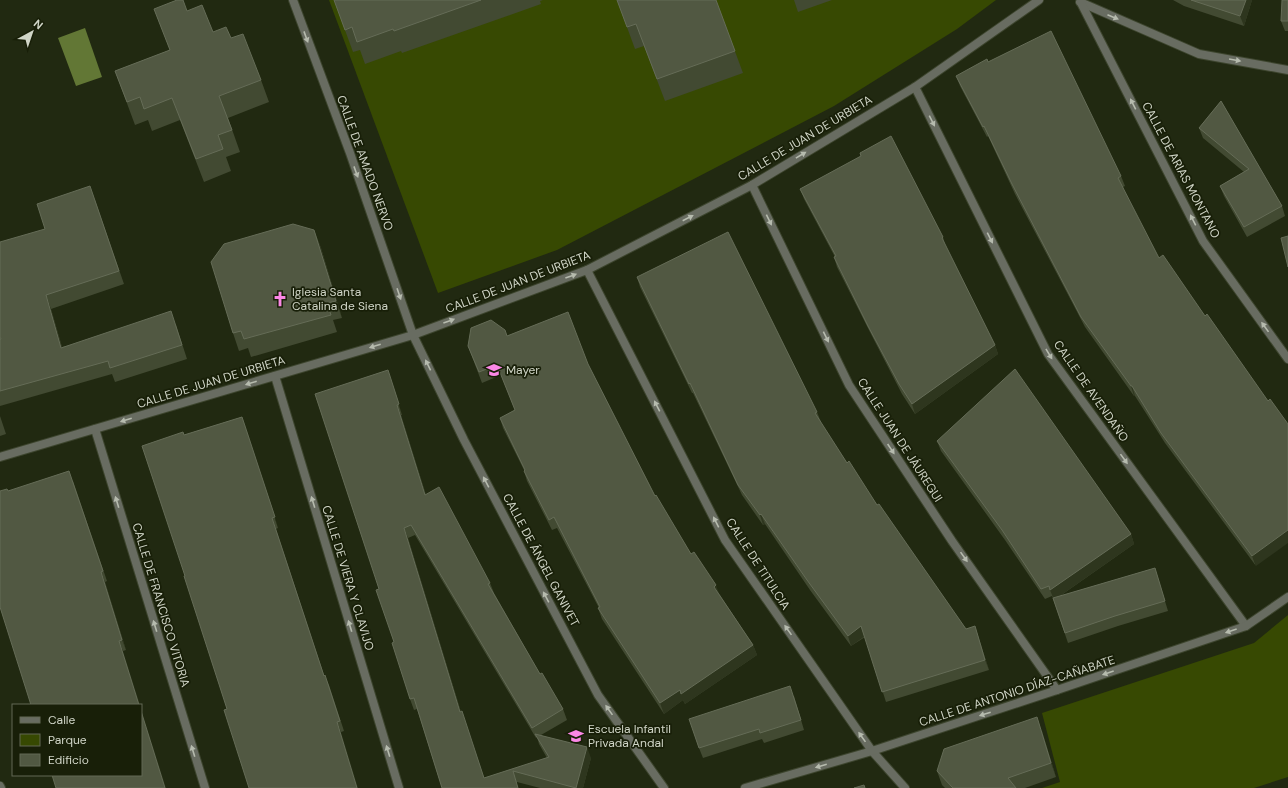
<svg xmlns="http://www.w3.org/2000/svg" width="1288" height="788" viewBox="0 0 1288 788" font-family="'DM Sans',sans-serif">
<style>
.green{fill:#374902}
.water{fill:#627735}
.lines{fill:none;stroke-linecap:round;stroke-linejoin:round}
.pedestrian-casing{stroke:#3d452e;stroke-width:10}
.minor-casing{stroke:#3d452e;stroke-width:10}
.pedestrian{stroke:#686c61;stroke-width:8}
.minor{stroke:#686c61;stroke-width:8}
.wall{fill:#424a32;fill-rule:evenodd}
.shaded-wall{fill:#2e361e}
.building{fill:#515842;stroke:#656c57}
.oneway{fill:#b6bbae}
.labels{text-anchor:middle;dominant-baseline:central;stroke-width:3.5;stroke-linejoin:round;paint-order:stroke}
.street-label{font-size:12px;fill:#d0d5c7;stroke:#181f08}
.poi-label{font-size:12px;fill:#d0d5c7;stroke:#181f08;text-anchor:start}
</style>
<rect width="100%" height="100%" fill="#212911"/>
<g class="green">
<path d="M329 0H996L957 29 834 106 557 250 438 293Z"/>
<path d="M1288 615V777L1254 788H1042L1060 782 1042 713 1254 643Z"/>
</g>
<path class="water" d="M85 28 102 77 76 86 58 38Z"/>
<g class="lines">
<g class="pedestrian-casing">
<path id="pedestrian" d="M413 335 464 440 598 695 664 788"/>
</g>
<g class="minor-casing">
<g id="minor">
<path d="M293 0 350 153 413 335"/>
<path d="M1080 2 1199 54 1288 70"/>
<path d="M1081 3 1203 241 1288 359"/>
<path d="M915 87 1048 354 1246 626"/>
<path d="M752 185 849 385 952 541 1057 690"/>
<path d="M587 270 725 540 872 751 905 788"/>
<path d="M275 376 399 788"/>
<path d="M95 429 205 788"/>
<path d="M0 457 413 335 587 270 752 185 915 87 1039 0"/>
<path d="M0 786 1 788"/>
<path d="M745 788 872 751 1057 690 1246 626 1288 597"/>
</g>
</g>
<use href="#pedestrian" class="pedestrian"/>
<use href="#minor" class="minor"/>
</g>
<g class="wall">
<path d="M334 0H543L540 1 541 4 402 53 401 51 365 64 360 50 353 52Z"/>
<path d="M617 0H716L743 73 665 101 644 46 635 49Z"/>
<path d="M794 0H832L798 12Z"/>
<path d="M1173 0H1252L1244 26 1184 6Z"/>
<path d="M1288 0V31H1285L1281 21Z"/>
<path d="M154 9 187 11 213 32 231 38 261 80 269 102 228 118 240 152 226 157 231 171 204 182 180 120 152 131 148 120 135 125 115 71 170 50Z"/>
<path d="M988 62 1121 176 1125 186 1123 187 1256 566 1165 443 1135 396H1134L1085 327 1015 194 988 136 987 137 960 86 956 76Z"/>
<path d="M1221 101 1282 206 1285 216 1247 237 1224 196 1220 186 1244 172 1203 138 1199 128Z"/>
<path d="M860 153 943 237 946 248 995 345 998 354 915 414 902 394 872 336 837 267 834 257H835L804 199 800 189 861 157Z"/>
<path d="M95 200 124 284 51 309 62 347 176 325 187 359 115 382 112 374 0 406V339H1L45 229Z"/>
<path d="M314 230 321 248 342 318 333 320 337 332 251 357 248 348 239 351 233 333Z"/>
<path d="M637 277 817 412 821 422H820L847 463 966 629 975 626 989 670 886 702 865 637 851 646 810 590 765 524 763 525 742 495 693 393H692L640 287Z"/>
<path d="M507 336 588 364 655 496 691 554 720 595 753 645 757 655 685 704 683 700 664 714 602 619 598 608H599L557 528 552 530 527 481 524 471V470L503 428 500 418 515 410 501 375 482 383 468 346Z"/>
<path d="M391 380 402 415H401L426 495 490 583 494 593 540 674 563 709 567 720 541 735 591 758 583 788H540L517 782 442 788 417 709 414 710 410 699 379 589ZM415 535 536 738 537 737 539 744 547 758 484 778 461 712 408 538Z"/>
<path d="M0 416 6 434 0 436Z"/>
<path d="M242 417 278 528 276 529 324 675 329 685 344 731 341 732 227 709 185 576 184 435Z"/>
<path d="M937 441 1131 534 1134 544 1060 596 1155 568 1168 611 1118 626 1068 643 1052 596 1045 599 1005 540 941 451Z"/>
<path d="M73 481 107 581 105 582 126 650 123 651 8 491Z"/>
<path d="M794 696 804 730 764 743 762 739 703 758 699 748Z"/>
<path d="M1042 731 1056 777 1025 788H945L942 785 937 771Z"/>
</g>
<g class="shaded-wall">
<path d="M1246 0H1252L1244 26 1240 16Z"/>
<path d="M314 230 321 248 342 318 336 301Z"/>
<path d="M46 295 51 309 66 361 61 348Z"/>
<path d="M995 345 998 354 915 414 912 404Z"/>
<path d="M388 370 391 380 402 415 399 404Z"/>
<path d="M1132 386 1135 396H1134L1131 386Z"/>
<path d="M397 405 401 415 429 505 425 495Z"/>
<path d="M242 417 246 427 278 528 275 517Z"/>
<path d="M761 514 765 524 763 525 760 515Z"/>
<path d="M272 518 276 529 327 686 324 676Z"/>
<path d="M404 528 408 538 464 722 460 712Z"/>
<path d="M1288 530V543L1256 566 1252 556Z"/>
<path d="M1131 534 1134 544 1054 600 1050 590Z"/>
<path d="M101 572 105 582 126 650 122 640Z"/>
<path d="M716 585 720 596 714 587Z"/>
<path d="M861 626 865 636 851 646 848 636Z"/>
<path d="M975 626 978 636 989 670 985 660Z"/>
<path d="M119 641 123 651 140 705H139Z"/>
<path d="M753 645 757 655 685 704 683 700 664 714 660 703 680 690Z"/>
<path d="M141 709 166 788H165Z"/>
<path d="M1037 717 1042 731 1056 777 1051 763Z"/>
<path d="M337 722 341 732 358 788H357Z"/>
<path d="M587 747 591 758 583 788H576Z"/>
</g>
<g class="building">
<path d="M177 0H183L187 11 202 5 213 32 226 27 231 38 243 34 261 80 219 96 232 130 218 135 223 149 196 159 172 98 144 109 140 97 127 102 115 71 170 50 154 9Z"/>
<path d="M334 0H481L394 31 393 29 357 42 352 27 345 30Z"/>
<path d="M617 0H716L735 51 657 79 636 24 627 27Z"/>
<path d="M1191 0H1246L1240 16Z"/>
<path d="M1282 0H1288V21H1281Z"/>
<path d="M1051 31 1121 176 1118 178 1159 258 1163 255 1205 316 1207 314 1268 401 1270 399 1288 424V530L1252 556 1161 433 1132 386H1131L1081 317 1012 184 984 126 983 127 956 76 987 59 988 62Z"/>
<path d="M1221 101 1282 206 1244 227 1220 186 1249 169 1199 128Z"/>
<path d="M891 136 943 237 942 238 995 345 912 404 899 384 868 326 834 257 836 256 800 189 861 156 860 153Z"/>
<path d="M90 186 119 271 46 295 61 348 171 311 182 345 110 368 108 361 0 391V339H1L0 337V242L45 229 37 204Z"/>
<path d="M293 224 314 230 336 301 327 303 331 315 244 339 241 331 233 333 211 262 224 244Z"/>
<path d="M728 232 817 412 815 413 847 463 849 461 877 505 879 504 966 629 975 626 985 660 882 692 861 626 848 636 807 580 761 514 760 515 738 485 690 383 689 384 637 277Z"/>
<path d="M1288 236V267L1281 238Z"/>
<path d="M568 312 588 364 655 496 656 495 691 554 694 552 716 585 714 587 753 645 681 694 680 690 660 703 598 608 600 607 554 517 549 520 524 471 525 470 500 418 515 410 497 365 479 372 468 346 471 328 491 320 505 330 507 336Z"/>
<path d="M1015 369 1131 534 1050 590 1049 586 1041 589 1002 530 937 441Z"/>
<path d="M388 370 399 404 397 405 425 495 439 487 490 583 488 584 540 674 542 673 563 709 532 728 411 525 404 528 460 712 462 711 484 778 549 757 535 734 587 747 576 788 513 771 518 788H442L414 698 410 699 392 643 394 642 376 590 379 589 315 394Z"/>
<path d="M242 417 275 517 272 518 324 676 325 675 340 721 337 722 357 788H249L224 710 227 709 184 576H185L142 446 183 432 184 435Z"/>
<path d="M69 471 103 571 101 572 122 640 119 641 139 705H31L0 607V491L7 489 8 491Z"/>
<path d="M1155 568 1165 601 1115 616 1065 633 1053 598Z"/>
<path d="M790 686 801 720 760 733 759 729 699 748 689 719Z"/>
<path d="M141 711 165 788H56L52 775H141Z"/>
<path d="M1037 717 1051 763 1008 778 1016 788H953L937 771 944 749Z"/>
<path d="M864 785 865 788H854Z"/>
</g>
<defs><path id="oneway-solid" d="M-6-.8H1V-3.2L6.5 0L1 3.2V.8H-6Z"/></defs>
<g class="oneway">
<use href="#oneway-solid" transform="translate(1113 17) rotate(23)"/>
<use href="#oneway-solid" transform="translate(306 37) rotate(70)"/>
<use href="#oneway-solid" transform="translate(1235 60) rotate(10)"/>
<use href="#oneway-solid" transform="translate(1133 104) rotate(-117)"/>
<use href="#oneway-solid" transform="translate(932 121) rotate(63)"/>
<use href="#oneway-solid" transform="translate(801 155) rotate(-31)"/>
<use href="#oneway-solid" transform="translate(356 172) rotate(70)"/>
<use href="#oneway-solid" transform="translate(688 218) rotate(-27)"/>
<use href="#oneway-solid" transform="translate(769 220) rotate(64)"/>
<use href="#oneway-solid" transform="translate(1193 220) rotate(-117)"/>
<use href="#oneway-solid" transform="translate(990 238) rotate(63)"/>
<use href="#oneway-solid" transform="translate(571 276) rotate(-20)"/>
<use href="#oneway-solid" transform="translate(399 294) rotate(71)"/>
<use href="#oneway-solid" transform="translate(449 321) rotate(-20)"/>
<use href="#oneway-solid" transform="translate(1265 327) rotate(-126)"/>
<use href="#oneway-solid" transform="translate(826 337) rotate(64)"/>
<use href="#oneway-solid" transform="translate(375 346) rotate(163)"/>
<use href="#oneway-solid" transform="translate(1049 354) rotate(59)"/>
<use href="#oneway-solid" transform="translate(428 365) rotate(-116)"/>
<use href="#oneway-solid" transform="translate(251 383) rotate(163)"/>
<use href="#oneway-solid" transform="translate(657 406) rotate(-117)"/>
<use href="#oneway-solid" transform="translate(126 420) rotate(163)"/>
<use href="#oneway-solid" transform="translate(891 449) rotate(56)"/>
<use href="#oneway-solid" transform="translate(1124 459) rotate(54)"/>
<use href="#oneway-solid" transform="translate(486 482) rotate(-118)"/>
<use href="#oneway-solid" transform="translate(117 502) rotate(-107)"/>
<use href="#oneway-solid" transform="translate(313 502) rotate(-107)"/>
<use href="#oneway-solid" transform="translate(716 522) rotate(-117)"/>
<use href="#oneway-solid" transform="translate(964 557) rotate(55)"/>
<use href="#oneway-solid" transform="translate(546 597) rotate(-118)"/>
<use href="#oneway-solid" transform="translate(155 626) rotate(-107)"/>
<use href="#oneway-solid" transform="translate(350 626) rotate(-107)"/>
<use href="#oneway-solid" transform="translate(788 630) rotate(-125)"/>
<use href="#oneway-solid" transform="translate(1231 631) rotate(161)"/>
<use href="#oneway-solid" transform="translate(1108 673) rotate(161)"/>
<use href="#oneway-solid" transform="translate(609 710) rotate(-125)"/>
<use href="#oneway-solid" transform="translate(985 714) rotate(162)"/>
<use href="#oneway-solid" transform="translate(862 737) rotate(-125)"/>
<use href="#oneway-solid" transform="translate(193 751) rotate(-107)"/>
<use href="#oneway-solid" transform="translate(388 751) rotate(-107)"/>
<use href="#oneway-solid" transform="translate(821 766) rotate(164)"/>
</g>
<defs>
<g id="church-bare" transform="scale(1.2)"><path d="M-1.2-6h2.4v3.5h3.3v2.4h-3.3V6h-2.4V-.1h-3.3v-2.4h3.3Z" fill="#fb87e6" stroke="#181f08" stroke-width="2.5" paint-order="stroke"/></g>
<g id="school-bare" transform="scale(1.2)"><path d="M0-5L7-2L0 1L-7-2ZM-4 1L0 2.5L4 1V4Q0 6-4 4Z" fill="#fb87e6" stroke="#181f08" stroke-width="2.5" paint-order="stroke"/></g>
</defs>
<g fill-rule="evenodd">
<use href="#church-bare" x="280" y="299"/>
<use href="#school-bare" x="494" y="370"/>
<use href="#school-bare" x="576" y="736"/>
</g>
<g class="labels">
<g class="street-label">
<text transform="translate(805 138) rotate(-31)">CALLE DE JUAN DE URBIETA</text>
<text transform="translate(365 163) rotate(70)">CALLE DE AMADO NERVO</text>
<text transform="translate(1181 170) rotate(62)">CALLE DE ARIAS MONTANO</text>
<text transform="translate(518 282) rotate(-21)">CALLE DE JUAN DE URBIETA</text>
<text transform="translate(211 382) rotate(-17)">CALLE DE JUAN DE URBIETA</text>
<text transform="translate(1091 391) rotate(55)">CALLE DE AVENDAÑO</text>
<text transform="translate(900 440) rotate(57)">CALLE JUAN DE JÁUREGUI</text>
<text transform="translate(541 560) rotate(62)">CALLE DE ÁNGEL GANIVET</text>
<text transform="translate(758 564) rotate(57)">CALLE DE TITULCIA</text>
<text transform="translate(348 578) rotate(73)">CALLE DE VIERA Y CLAVIJO</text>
<text transform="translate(161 605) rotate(73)">CALLE DE FRANCISCO VITORIA</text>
<text transform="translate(1017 691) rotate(-18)">CALLE DE ANTONIO DÍAZ-CAÑABATE</text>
</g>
<g class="poi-label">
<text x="292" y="292">Iglesia Santa<tspan x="292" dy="14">Catalina de Siena</tspan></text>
<text x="506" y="370">Mayer</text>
<text x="588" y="729">Escuela Infantil<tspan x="588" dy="14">Privada Andal</tspan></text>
</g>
</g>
<rect x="12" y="704" width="130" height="72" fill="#181f08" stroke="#626854"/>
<rect x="20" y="717" width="20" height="6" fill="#686c61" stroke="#626854"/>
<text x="48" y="724" font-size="12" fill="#d0d5c7">Calle</text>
<rect x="20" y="734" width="20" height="12" fill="#374902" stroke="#626854"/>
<text x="48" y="744" font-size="12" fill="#d0d5c7">Parque</text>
<rect x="20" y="754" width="20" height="12" fill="#515842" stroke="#626854"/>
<text x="48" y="764" font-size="12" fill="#d0d5c7">Edificio</text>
<g transform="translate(32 32) rotate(40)" stroke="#181f08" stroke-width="3" paint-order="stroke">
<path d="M0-3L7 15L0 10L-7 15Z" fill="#d0d5c7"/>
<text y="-6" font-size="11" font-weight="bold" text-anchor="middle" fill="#d0d5c7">N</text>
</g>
</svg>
